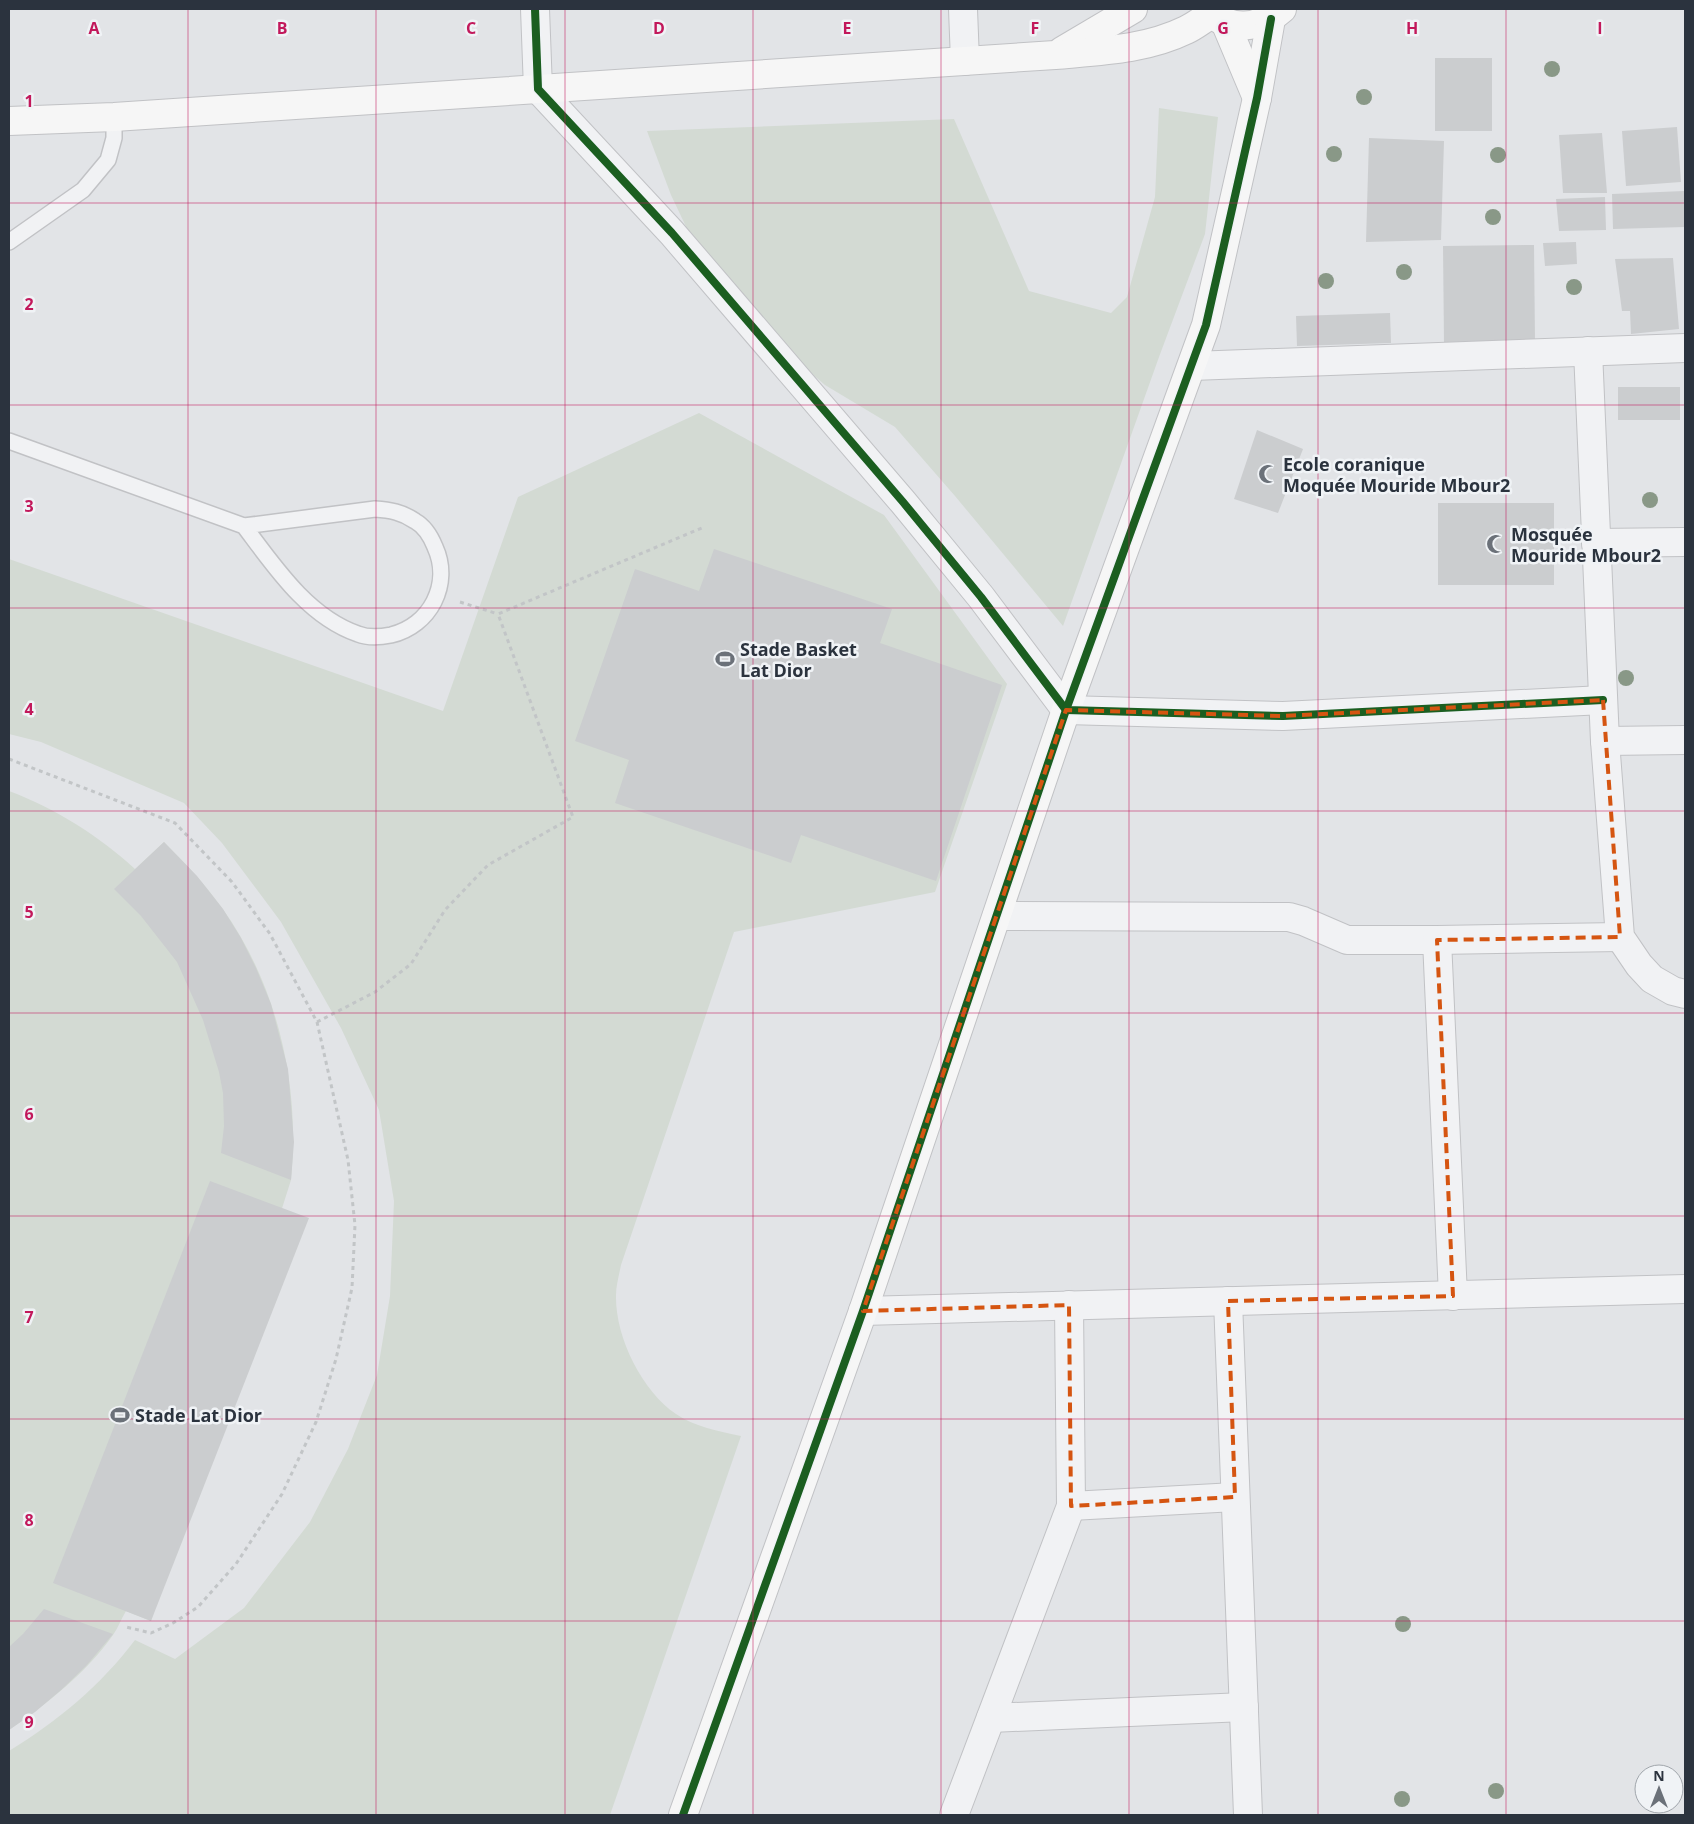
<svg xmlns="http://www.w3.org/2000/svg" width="1694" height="1824" viewBox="0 0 1694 1824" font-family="'Open Sans',sans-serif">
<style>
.green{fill:#d3dad3}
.building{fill:#cbcdcf}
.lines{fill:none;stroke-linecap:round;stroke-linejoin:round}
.lane-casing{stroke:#c1c2c5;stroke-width:18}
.street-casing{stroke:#c1c2c5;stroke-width:30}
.secondary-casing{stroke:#c1c2c5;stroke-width:30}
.path{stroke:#c2c5c7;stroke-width:3;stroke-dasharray:4 4;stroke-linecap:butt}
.lane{stroke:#f1f2f4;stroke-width:15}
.street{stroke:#f1f2f4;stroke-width:28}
.secondary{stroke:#f6f6f6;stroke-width:28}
.cycleway-casing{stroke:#f0f3f6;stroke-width:11}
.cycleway{stroke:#1b5e20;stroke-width:8}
.tree{fill:#899887}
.marked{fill:none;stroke:#d55511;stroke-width:4;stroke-dasharray:10 6;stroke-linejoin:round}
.grid{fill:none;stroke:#c2185b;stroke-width:1;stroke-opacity:0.55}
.labels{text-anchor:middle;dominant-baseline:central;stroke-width:5;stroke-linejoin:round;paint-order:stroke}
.poi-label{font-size:18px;font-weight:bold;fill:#2b333e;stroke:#f0f3f6;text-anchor:start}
.grid-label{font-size:16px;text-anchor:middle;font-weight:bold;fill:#c2185b;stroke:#f0f3f6;stroke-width:5;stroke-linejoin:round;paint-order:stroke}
</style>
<rect width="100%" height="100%" fill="#e2e4e7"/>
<g class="green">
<path d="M1159 108 1218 117 1205 234 1159 357 1063 626 955 496 895 427 825 385 751 322 709 275 671 195 647 131 954 119 1029 291 1111 313 1127 297 1155 197Z"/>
<path d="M699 413 884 515 1007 684 935 892 734 932 621 1265C619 1275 616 1286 616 1295 615 1337 642 1391 676 1414 695 1427 718 1431 741 1436L610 1815H9V1751C58 1721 101 1685 135 1640L175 1659 244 1608 310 1522 348 1449 377 1375 390 1296 394 1201 379 1110 341 1028 281 922 222 843 184 803 41 742 9 734V559L443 711 518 497Z"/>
<path d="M9 791C55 808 99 836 135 869L164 842C185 863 205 884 222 908 270 974 294 1060 293 1141 293 1154 292 1167 291 1180L151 1621 126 1611C121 1619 118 1628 113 1635 86 1673 47 1704 9 1730Z"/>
</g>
<g class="building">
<rect x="1435" y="58" width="57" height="73"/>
<path d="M1677 127 1681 182 1626 186 1622 131Z"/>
<path d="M1602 133 1607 193H1563L1559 135Z"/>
<path d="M1369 138 1444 141 1441 240 1366 242Z"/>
<path d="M1684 191 1685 227 1613 229 1612 194Z"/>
<path d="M1605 197 1606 230 1559 231 1556 199Z"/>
<path d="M1576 242 1577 264 1545 266 1543 243Z"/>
<path d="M1534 245 1535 341 1444 342 1443 246Z"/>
<path d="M1673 258 1679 329 1631 334 1630 311H1622L1615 259Z"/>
<path d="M1390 313 1391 343 1297 346 1296 316Z"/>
<rect x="1618" y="387" width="62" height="33"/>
<path d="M1257 430 1303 449 1278 513 1234 499Z"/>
<rect x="1438" y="503" width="116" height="82"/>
<path d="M714 549 892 609 880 643 1002 685 936 881 801 835 791 863 615 803 629 760 575 741 635 569 699 591Z"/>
<path d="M164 842 197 876 223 909 241 938 256 968 271 1004 288 1069 294 1142 291 1180 221 1153 224 1126 223 1093 219 1072 203 1020 177 962 141 916 114 889Z"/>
<path d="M210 1181 309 1218 151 1621 53 1583Z"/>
<path d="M44 1609 113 1634 86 1666 61 1690 35 1712 9 1730V1647L23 1634Z"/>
</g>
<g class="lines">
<g class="lane-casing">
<g id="lane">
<path d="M9 242 83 190 108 160 114 138V117"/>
<path d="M9 441 244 526 375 509C390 510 402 512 415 521 424 526 431 537 435 547 452 584 430 626 391 635 381 637 368 638 358 634 308 617 274 566 244 526"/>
</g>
</g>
<g class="street-casing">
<g id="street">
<path d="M535 9 538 89 672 233 903 502 981 597 1066 710 1283 716 1603 700"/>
<path d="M963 9 965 61"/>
<path d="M1588 351 1605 741 1620 937 1639 965 1652 979 1673 991 1685 994"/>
<path d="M1192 366 1685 348"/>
<path d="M1596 543 1685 542"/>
<path d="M1605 741 1685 740"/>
<path d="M997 916 1289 917 1303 921 1347 940H1437L1620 937"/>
<path d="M1437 940 1453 1296"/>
<path d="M1228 1301 1248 1815"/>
<path d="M863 1311 1685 1289"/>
<path d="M1071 1506 1235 1497"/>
<path d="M991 1718 1244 1707"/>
<path d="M954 1815 1071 1506 1069 1305"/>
</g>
</g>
<g class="secondary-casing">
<g id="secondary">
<path d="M1207 9C1230 33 1259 29 1282 9"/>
<path d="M1225 22 1257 98"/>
<path d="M1062 51 1133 9"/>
<path d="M9 121 114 117 1055 55C1099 51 1145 50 1186 30 1195 26 1203 19 1212 14"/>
<path d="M683 1815 863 1311 1066 710 1206 325 1257 98 1271 19"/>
</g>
</g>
<g class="path">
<path d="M460 602 498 614"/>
<path d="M9 759 175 823 232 882 270 934 317 1022 348 1160 355 1225 352 1288 336 1359 316 1422 282 1494 236 1564 198 1607 173 1623 151 1633 126 1627"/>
<path d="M317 1022 375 992 411 964 445 910 488 865 573 817 498 614 704 527"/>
</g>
<use href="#lane" class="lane"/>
<use href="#street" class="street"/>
<use href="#secondary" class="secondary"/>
<g class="cycleway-casing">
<g id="cycleway">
<path d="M535 9 538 89 672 233 903 502 981 597 1066 710 1283 716 1603 700"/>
<path d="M683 1815 863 1311 1066 710 1206 325 1257 98 1271 19"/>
</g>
</g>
<use href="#cycleway" class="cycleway"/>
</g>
<g class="tree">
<circle cx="1552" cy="69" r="8"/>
<circle cx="1364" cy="97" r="8"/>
<circle cx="1334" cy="154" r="8"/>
<circle cx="1498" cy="155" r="8"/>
<circle cx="1493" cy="217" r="8"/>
<circle cx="1404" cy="272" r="8"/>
<circle cx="1326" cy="281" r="8"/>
<circle cx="1574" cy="287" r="8"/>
<circle cx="1650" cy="500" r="8"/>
<circle cx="1626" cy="678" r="8"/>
<circle cx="1403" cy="1624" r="8"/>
<circle cx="1496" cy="1791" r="8"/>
<circle cx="1402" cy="1799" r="8"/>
</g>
<path class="marked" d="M1603 700 1620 937 1437 940 1453 1296 1228 1301 1235 1497 1071 1506 1069 1305 863 1311 1066 710 1283 716Z"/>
<path class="grid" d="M188 9V1815M376 9V1815M565 9V1815M753 9V1815M941 9V1815M1129 9V1815M1318 9V1815M1506 9V1815M9 203H1685M9 405H1685M9 608H1685M9 811H1685M9 1013H1685M9 1216H1685M9 1419H1685M9 1621H1685"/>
<defs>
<g id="mosque-bare" transform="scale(1.5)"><path d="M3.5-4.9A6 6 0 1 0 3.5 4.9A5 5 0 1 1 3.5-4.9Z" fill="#6b7179" stroke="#f0f3f6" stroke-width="2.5" paint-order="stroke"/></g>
<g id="stadium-bare" transform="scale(1.5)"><path d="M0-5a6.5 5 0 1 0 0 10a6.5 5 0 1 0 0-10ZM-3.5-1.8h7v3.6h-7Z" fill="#6b7179" stroke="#f0f3f6" stroke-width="2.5" paint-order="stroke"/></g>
</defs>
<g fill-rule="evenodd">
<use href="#mosque-bare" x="1268" y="474"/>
<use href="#mosque-bare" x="1496" y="544"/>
<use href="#stadium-bare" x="725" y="659"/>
<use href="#stadium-bare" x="120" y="1415"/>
</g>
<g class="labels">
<g class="poi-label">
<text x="1283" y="464">Ecole coranique<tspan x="1283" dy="21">Moquée Mouride Mbour2</tspan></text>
<text x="1511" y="534">Mosquée<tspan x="1511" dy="21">Mouride Mbour2</tspan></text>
<text x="740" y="649">Stade Basket<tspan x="740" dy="21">Lat Dior</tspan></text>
<text x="135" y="1415">Stade Lat Dior</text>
</g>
</g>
<g class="grid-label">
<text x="94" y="34">A</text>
<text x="282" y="34">B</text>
<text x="471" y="34">C</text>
<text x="659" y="34">D</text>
<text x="847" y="34">E</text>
<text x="1035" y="34">F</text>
<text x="1223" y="34">G</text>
<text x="1412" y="34">H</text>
<text x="1600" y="34">I</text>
<text x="29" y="107">1</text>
<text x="29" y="310">2</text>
<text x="29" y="512">3</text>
<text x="29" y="715">4</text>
<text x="29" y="918">5</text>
<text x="29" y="1120">6</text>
<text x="29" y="1323">7</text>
<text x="29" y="1526">8</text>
<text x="29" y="1728">9</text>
</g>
<rect width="1694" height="1824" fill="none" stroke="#2b333e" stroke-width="20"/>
<g transform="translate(1659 1789)"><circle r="24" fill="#f0f3f6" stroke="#a1a6ac"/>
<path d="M0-4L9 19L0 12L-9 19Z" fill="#6b7179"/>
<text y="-8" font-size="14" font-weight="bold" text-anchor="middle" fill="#2b333e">N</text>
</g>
</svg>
